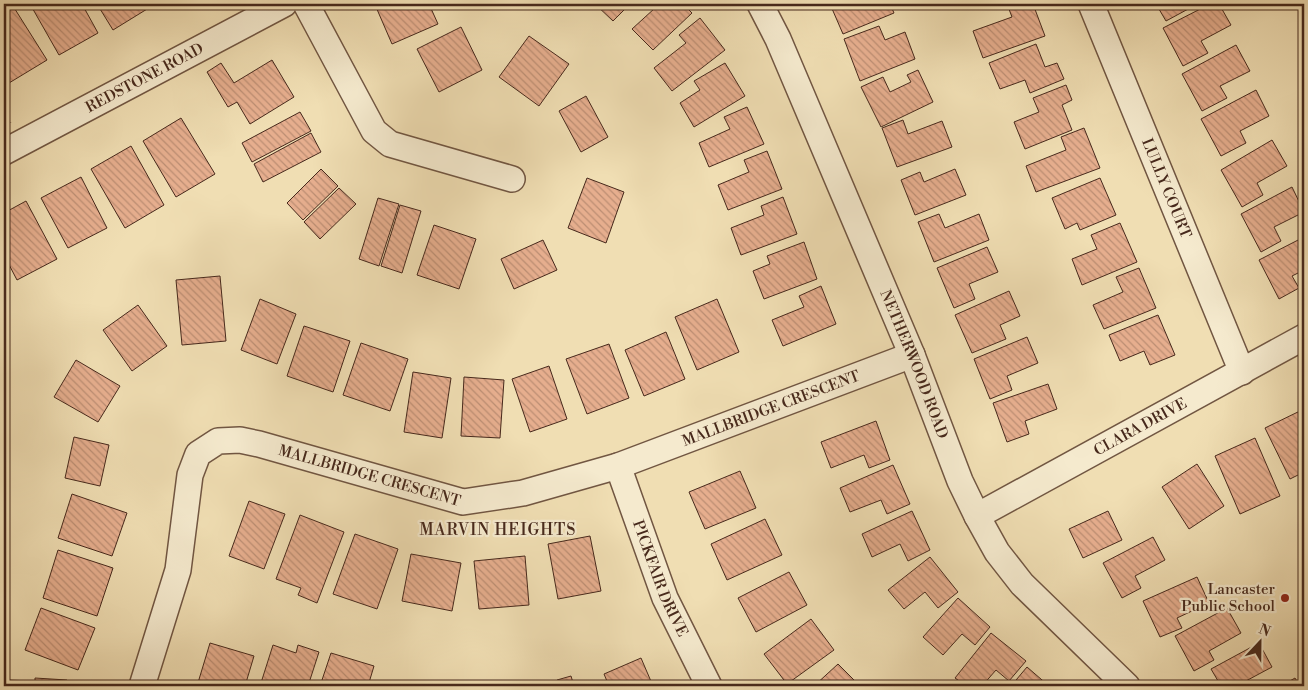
<svg xmlns="http://www.w3.org/2000/svg" width="1308" height="690" viewBox="0 0 1308 690" font-family="'Libre Bodoni',serif">
<style>
.building{fill:url(#building-back-hatch);stroke:#47291c}
.lines{fill:none;stroke-linecap:round;stroke-linejoin:round}
.minor-casing{stroke:#715642;stroke-width:28}
.path{stroke:#47291c;stroke-width:3;stroke-dasharray:4 2.5;stroke-linecap:butt}
.minor{stroke:#f5eace;stroke-width:25}
.poi-dot{fill:#8f2418;stroke:#f5eace;stroke-width:2}
.labels{text-anchor:middle;dominant-baseline:central;stroke-width:4.5;stroke-linejoin:round;paint-order:stroke}
.street-label{font-size:15px;fill:#47291c;stroke:#f5eace}
.poi-label{font-size:15px;fill:#47291c;stroke:#f5eace;text-anchor:end}
.neighbourhood-label{font-size:16px;letter-spacing:1px;fill:#47291c;stroke:#f5eace}
</style>
<defs>
<pattern id="building-back-hatch" width="6" height="6" patternUnits="userSpaceOnUse" patternTransform="scale(1.25)"><rect width="6" height="6" fill="#e6ae8e"/><path d="M-1 5l2 2M0 0l6 6M5-1l2 2" fill="none" stroke="#bc8e73"/></pattern>
</defs>
<rect width="100%" height="100%" fill="#f0deb3"/>
<filter id="stains"><feTurbulence type="fractalNoise" baseFrequency=".004" numOctaves="4"/><feColorMatrix values="0 0 0 0 .2 0 0 0 0 .09 0 0 0 0 .02 0 0 0 .5 -.17"/></filter>
<radialGradient id="worn" r=".72"><stop offset=".6" stop-color="#630" stop-opacity="0"/><stop offset="1" stop-color="#630" stop-opacity=".3"/></radialGradient>
<g class="building">
<path d="M30 4H82L98 33 59 55Z"/>
<path d="M97 4H150L152 6 113 30Z"/>
<path d="M382 4H429L438 24 392 44 376 7Z"/>
<path d="M595 4H630L613 21Z"/>
<path d="M651 4H683L692 13 653 50 632 29 655 8Z"/>
<path d="M830 4H890L894 13 843 34Z"/>
<path d="M1007 4H1033L1045 36 983 58 973 31 1012 17Z"/>
<path d="M1156 4H1187L1190 8 1166 21Z"/>
<path d="M1210 4H1219L1231 25 1201 41 1208 53 1183 66 1163 28Z"/>
<path d="M13 6 47 60 9 83 4 74V11Z"/>
<path d="M700 18 725 50 672 91 654 68 686 43 679 35Z"/>
<path d="M879 26 885 40 905 32 915 59 860 81 844 39Z"/>
<path d="M461 27 482 70 439 92 417 49Z"/>
<path d="M529 36 569 64 539 106 499 77Z"/>
<path d="M1036 44 1045 67 1057 63 1064 79 1030 93 1025 80 1000 89 989 63Z"/>
<path d="M1236 45 1250 71 1220 86 1227 98 1202 111 1182 74Z"/>
<path d="M272 60 294 97 250 124 237 102 228 107 207 72 221 63 234 83Z"/>
<path d="M725 63 745 96 694 127 680 103 700 90 694 81Z"/>
<path d="M918 70 933 102 881 127 861 87 883 77 890 92 911 82 907 75Z"/>
<path d="M1066 85 1072 100 1062 105 1072 130 1025 149 1014 122 1039 112 1033 98Z"/>
<path d="M1256 90 1269 116 1240 131 1246 143 1221 156 1201 119Z"/>
<path d="M586 96 608 137 581 152 559 111Z"/>
<path d="M747 107 764 144 709 167 699 143 730 129 724 117Z"/>
<path d="M300 112 311 131 252 162 242 143Z"/>
<path d="M181 118 215 174 176 197 143 141Z"/>
<path d="M903 120 908 134 942 121 952 147 897 167 882 128Z"/>
<path d="M1084 128 1100 168 1036 192 1026 166 1066 150 1061 137Z"/>
<path d="M311 133 321 152 263 182 254 164Z"/>
<path d="M1272 140 1287 166 1257 183 1263 195 1242 207 1221 170Z"/>
<path d="M131 146 164 205 125 228 91 169Z"/>
<path d="M767 151 782 189 728 210 718 185 749 172 744 160Z"/>
<path d="M321 169 338 186 303 220 287 203Z"/>
<path d="M955 169 966 195 915 215 901 180 920 172 924 182Z"/>
<path d="M81 177 107 228 68 248 41 198Z"/>
<path d="M587 178 624 192 606 243 568 228Z"/>
<path d="M1100 178 1116 215 1080 230 1077 223 1065 229 1052 198Z"/>
<path d="M1292 187 1304 212 1274 227 1281 241 1261 252 1241 214Z"/>
<path d="M339 188 356 204 320 239 304 222Z"/>
<path d="M783 197 797 234 741 255 731 228 764 215 761 206Z"/>
<path d="M378 198 399 204 379 266 359 259Z"/>
<path d="M26 201 57 259 17 280 4 255V213Z"/>
<path d="M400 205 421 211 402 273 381 266Z"/>
<path d="M939 214 945 228 979 214 989 240 934 262 918 222Z"/>
<path d="M1120 223 1137 262 1082 285 1072 259 1097 249 1091 235Z"/>
<path d="M434 225 476 239 459 289 417 275Z"/>
<path d="M1304 237V270L1292 276 1299 288 1279 299 1259 260Z"/>
<path d="M543 240 557 270 514 289 501 259Z"/>
<path d="M804 242 817 279 764 299 753 271 770 264 767 256Z"/>
<path d="M987 247 998 272 969 284 975 299 954 308 937 268Z"/>
<path d="M1139 268 1156 308 1104 329 1093 305 1123 292 1116 277Z"/>
<path d="M220 276 226 341 182 345 176 280Z"/>
<path d="M821 286 836 324 783 346 772 320 804 307 799 296Z"/>
<path d="M1009 291 1020 316 1000 325 1006 339 972 353 955 315Z"/>
<path d="M260 299 296 314 277 364 241 350Z"/>
<path d="M717 299 739 352 697 370 675 317Z"/>
<path d="M138 305 167 346 132 371 103 330Z"/>
<path d="M1158 315 1175 355 1150 365 1144 351 1120 361 1109 335Z"/>
<path d="M304 326 350 341 333 392 287 376Z"/>
<path d="M666 332 685 379 644 396 625 350Z"/>
<path d="M1027 337 1038 363 1007 376 1012 390 990 399 974 359Z"/>
<path d="M361 343 408 359 390 411 343 395Z"/>
<path d="M609 344 629 398 587 414 566 359Z"/>
<path d="M76 360 120 386 98 422 54 397Z"/>
<path d="M549 366 567 419 530 432 512 379Z"/>
<path d="M413 372 451 378 442 438 404 432Z"/>
<path d="M464 377 504 380 500 438 461 436Z"/>
<path d="M1048 384 1057 409 1025 421 1029 434 1007 442 993 403Z"/>
<path d="M1304 409V472L1290 479 1265 428Z"/>
<path d="M876 421 890 460 869 468 864 455 831 468 821 442Z"/>
<path d="M74 437 109 445 100 486 65 478Z"/>
<path d="M1255 438 1280 496 1240 514 1215 456Z"/>
<path d="M1197 464 1224 506 1189 529 1162 487Z"/>
<path d="M893 465 910 504 887 514 881 500 850 512 840 488Z"/>
<path d="M740 471 756 508 705 529 689 492Z"/>
<path d="M72 494 127 513 112 556 58 538Z"/>
<path d="M249 501 285 514 264 569 229 556Z"/>
<path d="M912 511 930 550 908 561 900 544 872 557 862 534Z"/>
<path d="M1108 511 1122 540 1083 558 1069 529Z"/>
<path d="M300 515 344 532 317 603 298 595 301 588 276 579Z"/>
<path d="M765 519 782 555 727 580 711 544Z"/>
<path d="M355 534 398 549 377 609 333 594Z"/>
<path d="M590 536 601 591 558 599 548 544Z"/>
<path d="M1153 537 1165 560 1135 576 1141 588 1122 598 1103 563Z"/>
<path d="M58 550 113 568 97 616 43 598Z"/>
<path d="M411 554 461 563 452 611 402 601Z"/>
<path d="M525 556 529 605 479 609 474 561Z"/>
<path d="M930 557 958 592 938 608 925 592 904 609 888 590Z"/>
<path d="M789 572 807 605 756 632 738 598Z"/>
<path d="M1197 577 1209 603 1177 618 1182 628 1160 637 1143 601Z"/>
<path d="M958 598 990 627 975 645 962 634 943 655 923 637Z"/>
<path d="M41 608 95 628 78 670 25 650Z"/>
<path d="M1227 608 1241 633 1209 651 1214 660 1194 671 1175 636Z"/>
<path d="M811 619 834 650 787 684 764 654Z"/>
<path d="M991 633 1026 661 1009 681 996 670 982 686H966L955 678Z"/>
<path d="M210 643 254 656 245 686H197Z"/>
<path d="M1259 643 1272 667 1244 682 1246 686H1221L1211 669Z"/>
<path d="M273 645 296 653 298 645 319 652 308 686H260Z"/>
<path d="M331 653 374 666 368 686H320Z"/>
<path d="M641 658 653 686H609L604 674Z"/>
<path d="M838 664 860 686H814Z"/>
<path d="M1027 667 1049 686H1011Z"/>
<path d="M571 676 574 686H559L557 680Z"/>
<path d="M35 678 67 680 66 686H4V680L35 681Z"/>
<path d="M1295 678 1300 686H1281Z"/>
</g>
<g class="lines">
<g class="minor-casing">
<g id="minor">
<path d="M306 4 374 131 390 144 512 179"/>
<path id="s1" d="M760 4 778 39 912 355 960 481 977 516 997 552 1022 584 1127 686"/>
<path id="s2" d="M1091 4 1242 372"/>
<path id="s3" d="M4 152 284 4"/>
<path id="s4" d="M618 466 665 598 709 686"/>
<path id="s5" d="M977 516 1304 337"/>
<path id="s6" d="M142 686 178 570 190 475 198 454 218 441 240 440 259 444 463 502 523 493 618 466 912 355"/>
</g>
</g>
<path class="path" d="M4 111 10 123"/>
<use href="#minor" class="minor"/>
</g>
<circle class="poi-dot" cx="1285" cy="598" r="5"/>
<g class="labels">
<g class="street-label">
<text stroke="none"><textPath href="#s3" startOffset="159">REDSTONE ROAD</textPath></text>
<text stroke="none"><textPath href="#s2" startOffset="199">LULLY COURT</textPath></text>
<text stroke="none"><textPath href="#s1" startOffset="392">NETHERWOOD ROAD</textPath></text>
<text stroke="none"><textPath href="#s6" startOffset="840">MALLBRIDGE CRESCENT</textPath></text>
<text stroke="none"><textPath href="#s5" startOffset="186">CLARA DRIVE</textPath></text>
<text stroke="none"><textPath href="#s6" startOffset="420">MALLBRIDGE CRESCENT</textPath></text>
<text stroke="none"><textPath href="#s4" startOffset="120">PICKFAIR DRIVE</textPath></text>
</g>
<g class="poi-label">
<text x="1275" y="589">Lancaster<tspan x="1275" dy="17">Public School</tspan></text>
</g>
<g class="neighbourhood-label">
<text x="498" y="530">MARVIN HEIGHTS</text>
</g>
</g>
<rect width="1308" height="690" fill="none" stroke="#f0deb3" stroke-width="20"/>
<rect x="5" y="5" width="1298" height="680" fill="none" stroke="#47291c" stroke-width="2.5"/>
<rect x="10" y="10" width="1288" height="670" fill="none" stroke="#47291c"/>
<g transform="translate(1260 642) rotate(22)" stroke="#f5eace" stroke-width="4" paint-order="stroke">
<path d="M0-4L9 19L0 12L-9 19Z" fill="#47291c"/>
<text y="-8" font-size="14" font-weight="bold" text-anchor="middle" fill="#47291c">N</text>
</g>
<rect width="100%" height="100%" filter="url(#stains)"/>
<rect width="100%" height="100%" fill="url(#worn)"/>
</svg>
